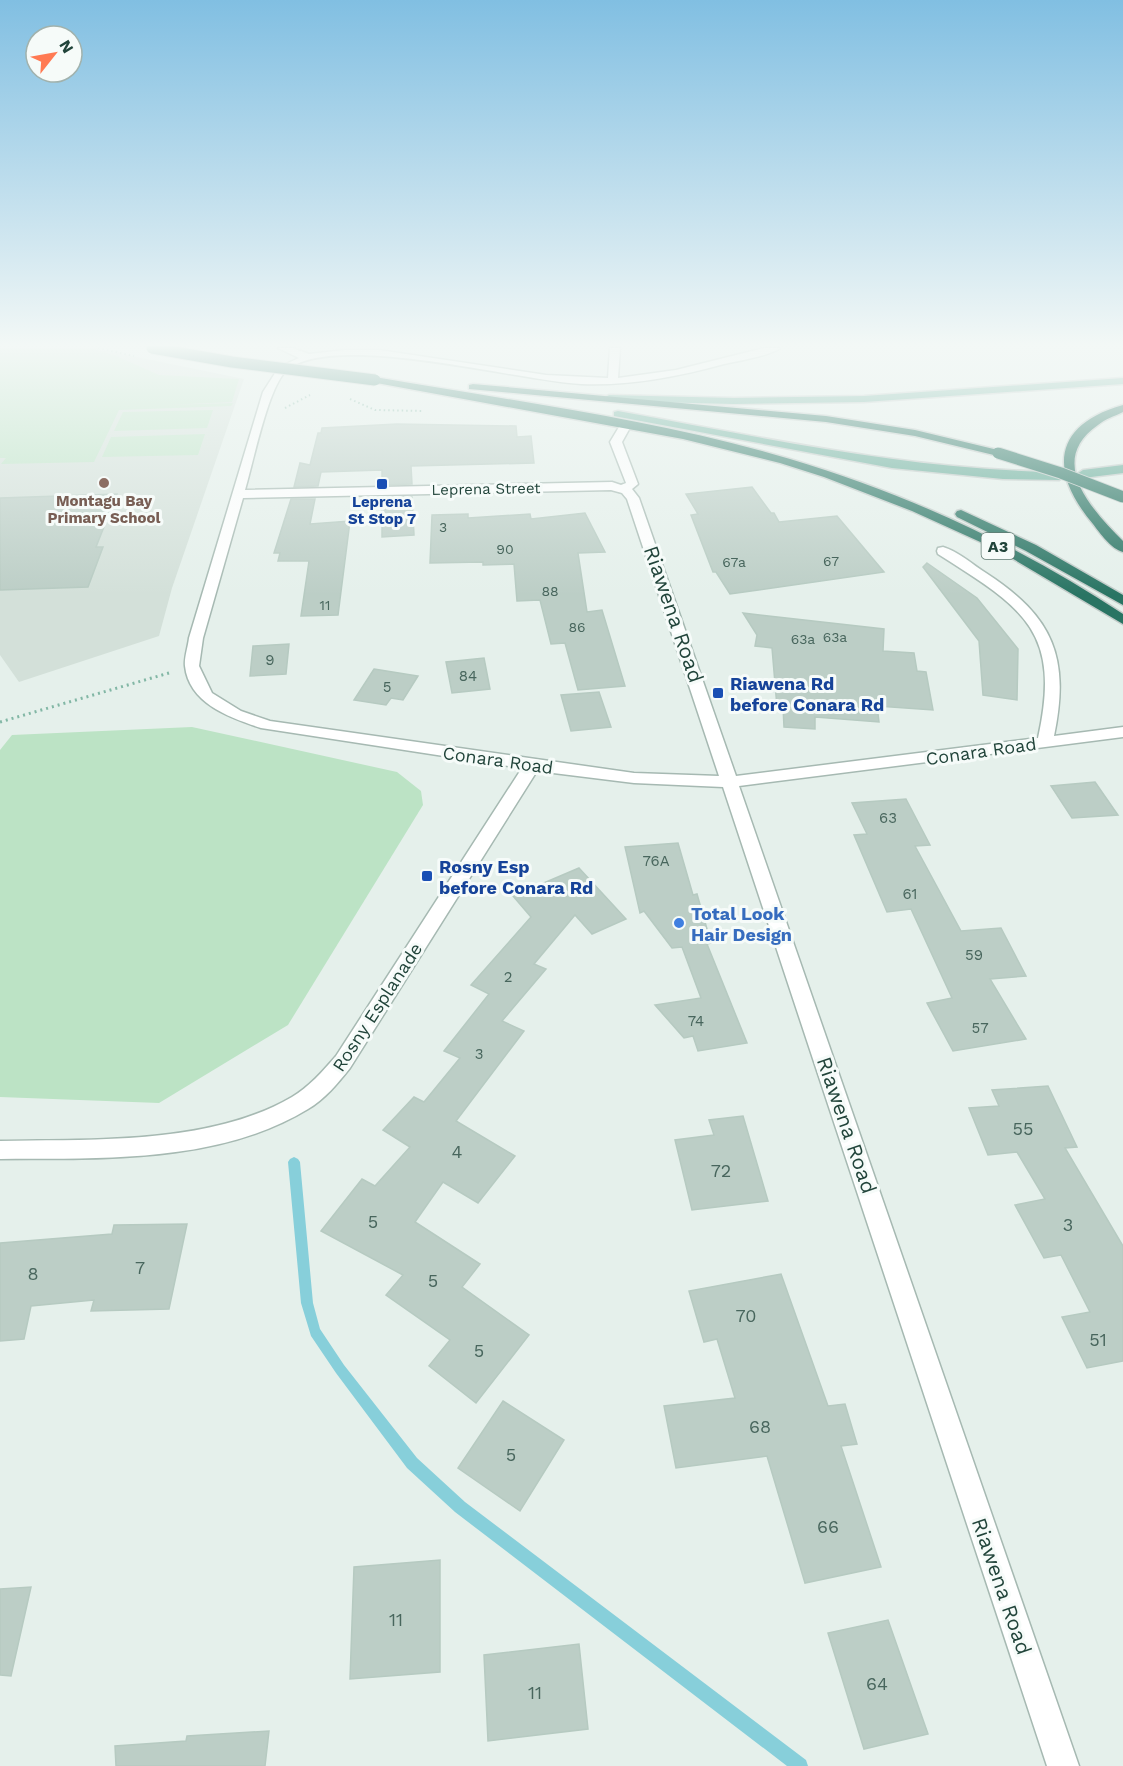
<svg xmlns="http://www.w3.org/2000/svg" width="1123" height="1766" viewBox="0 0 1123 1766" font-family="'Work Sans',sans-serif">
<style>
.built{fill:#d3e0d9}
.green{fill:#bce3c5}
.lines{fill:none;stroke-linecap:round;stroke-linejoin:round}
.stream{fill:#87cfda;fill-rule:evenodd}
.building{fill:#bccec6;stroke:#b6cac1;stroke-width:1.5}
.minor-casing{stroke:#a6b9b2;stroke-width:3}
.major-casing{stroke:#c1cbc8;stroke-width:3}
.highway-casing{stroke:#c1cbc8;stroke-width:3}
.path-far1{stroke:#82b7a5;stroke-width:2;stroke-dasharray:1.5 3;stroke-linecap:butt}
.path{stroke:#82b7a5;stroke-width:3;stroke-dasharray:2 4;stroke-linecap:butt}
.minor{fill:#fff;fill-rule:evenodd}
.major{fill:#64aa97;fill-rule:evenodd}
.highway{fill:#297463;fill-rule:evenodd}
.highway-bridge-casing{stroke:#c1cbc8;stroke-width:13;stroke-linecap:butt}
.path-bridge{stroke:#82b7a5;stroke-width:2;stroke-dasharray:1.5 3;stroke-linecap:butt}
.highway-bridge{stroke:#297463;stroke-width:11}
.education-dot{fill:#8d6e63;stroke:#f6fbf9;stroke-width:2}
.transit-dot{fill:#1a4fb4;stroke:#f6fbf9;stroke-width:2}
.shop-dot{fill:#3f7fe0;stroke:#f6fbf9;stroke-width:2}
.labels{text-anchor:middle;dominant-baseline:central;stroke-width:6;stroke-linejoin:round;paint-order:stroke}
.far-number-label{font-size:14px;fill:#48665d}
.far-street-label{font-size:15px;fill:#21443a;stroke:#f6fbf9}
.far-education-label{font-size:15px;font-weight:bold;fill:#785e54;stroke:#f6fbf9}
.far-transit-label{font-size:15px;font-weight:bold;fill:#164399;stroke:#f6fbf9}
.number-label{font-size:15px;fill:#48665d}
.shield{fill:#f6fbf9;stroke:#617b73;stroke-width:1.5}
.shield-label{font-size:16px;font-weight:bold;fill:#21443a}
.transit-label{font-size:18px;font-weight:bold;fill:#164399;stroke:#f6fbf9;text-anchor:start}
.street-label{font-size:18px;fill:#21443a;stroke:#f6fbf9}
.shop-label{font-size:18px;font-weight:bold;fill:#366cbe;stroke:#f6fbf9;text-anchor:start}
.near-number-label{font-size:18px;fill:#48665d}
.near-street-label{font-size:21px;fill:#21443a;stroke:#f6fbf9}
</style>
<rect width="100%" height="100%" fill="#e5f0eb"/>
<path class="built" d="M0 348H93L244 379 172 588 159 636 19 682 0 655Z"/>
<g class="green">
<path d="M0 348H88L114 355 159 375 239 379 232 402 166 405 233 403 231 406 119 410 94 462 1 464 6 458H0Z"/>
<path d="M213 410 207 428 114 431 123 412Z"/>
<path d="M205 434 198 455 102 457 111 437Z"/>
<path d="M192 727 397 772 421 791 423 805 288 1025 159 1103 0 1097V750L12 735Z"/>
</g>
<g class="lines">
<path class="stream" d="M294 1157 298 1159 300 1162 313 1303 320 1329 344 1365 417 1458 465 1502 806 1760 808 1766H787L455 1512 407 1468 336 1373 311 1336 301 1303 288 1162 290 1159Z"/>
</g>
<g class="building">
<path d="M397 424 516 426 517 437 531 436 534 463 411 466 412 484 382 485V470L321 472 318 486 294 487 300 463 310 465 318 433H321L322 428Z"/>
<path d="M752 487 771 513H774L779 522 837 516 884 572 730 594 716 572H713L691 515 698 514 686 494Z"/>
<path d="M117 494 96 547H103L88 587 0 590V498Z"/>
<path d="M382 497H412L414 535 382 537Z"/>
<path d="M291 499H315L310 524 350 521 338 615 301 616 309 561H278L280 553H274Z"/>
<path d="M585 513 605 552 578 553 587 612 602 610 625 686 578 690 565 643 551 644 540 600 517 601 514 564 483 565V562L430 563 432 515 468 514V518L530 514 531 519Z"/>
<path d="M927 563 977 598 1018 649 1017 700 983 695 979 641 923 567Z"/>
<path d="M743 613 884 629 883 651 914 653 917 671 926 672 933 710 877 706 879 722 815 717V729L784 727 783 707H777L772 648 755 646 757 635Z"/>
<path d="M289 644 286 674 250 676 253 646Z"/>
<path d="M484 658 490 689 452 693 446 662Z"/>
<path d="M374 669 418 676 403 700 391 698 386 705 354 700Z"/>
<path d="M599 692 611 727 571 731 561 695Z"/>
<path d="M1095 782 1118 815 1072 818 1051 786Z"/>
<path d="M906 799 930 845 915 846 961 931 1001 928 1026 976 990 979 1026 1039 953 1051 927 1003 952 998 911 909 887 912 854 835 867 834 852 803Z"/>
<path d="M678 843 693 895 697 894 711 943 707 944 747 1043 698 1051 693 1036 684 1038 655 1005 701 998 682 947 672 948 644 911 640 913 625 847Z"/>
<path d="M579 868 626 919 592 934 575 915 534 964 546 969 502 1021 524 1031 456 1121 515 1156 478 1203 443 1182 415 1222 480 1264 462 1287 529 1335 476 1403 429 1366 450 1340 386 1295 403 1275 321 1231 362 1179 375 1186 410 1147 383 1130 414 1097 424 1102 460 1058 444 1051 489 994 471 985 531 917 513 896Z"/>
<path d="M1048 1086 1077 1147 1065 1148 1123 1246V1361L1087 1368 1062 1317 1090 1312 1061 1255 1044 1258 1015 1205 1045 1199 1017 1152 988 1155 969 1108 999 1106 992 1090Z"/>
<path d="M743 1116 768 1201 692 1210 675 1140 714 1135 709 1120Z"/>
<path d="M187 1224 169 1309 91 1311 94 1300 31 1306 24 1339 0 1341V1243L112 1234 114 1225Z"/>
<path d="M781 1274 828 1406 845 1404 857 1444 841 1446 881 1567 805 1583 767 1456 676 1468 664 1406 735 1398 717 1339 704 1342 689 1291Z"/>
<path d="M503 1401 564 1440 520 1511 458 1468Z"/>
<path d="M440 1560V1672L350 1679 354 1567Z"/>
<path d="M31 1587 11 1676 0 1675V1589Z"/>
<path d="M888 1620 928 1734 864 1749 828 1633Z"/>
<path d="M579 1644 588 1729 488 1741 484 1655Z"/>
<path d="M269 1731 265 1766H116L115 1746 186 1741 187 1736Z"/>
</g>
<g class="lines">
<g class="minor-casing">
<path id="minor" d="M278 348H292L309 354 345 350H379L546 375 608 378 610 348H620L618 378 676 370 764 348H780C770 356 738 361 724 364 677 377 630 386 581 384 518 381 332 330 286 371 268 388 253 463 245 490L612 482 621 485 626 483 610 442 622 422H630L632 424 622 442 638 484 632 489 639 498 736 776 1038 738C1062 630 1023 608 938 554L937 551 938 548 943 547C958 551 973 565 986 573 1054 617 1070 658 1054 736L1123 727V737L739 786 1079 1766H1047L723 787 634 783 537 771 350 1068C338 1083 325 1099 308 1109 218 1164 101 1158 0 1159V1141C93 1139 210 1145 292 1097 309 1087 323 1071 336 1056L522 768 261 728C231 718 189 704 185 666 184 658 188 647 189 638L263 392 279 367 299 358ZM611 490 622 493 627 499 719 776 634 773 270 721 241 711 212 693 199 666 203 638 243 498Z"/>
</g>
<g class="major-casing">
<g id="major">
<path d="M1123 378V384L864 402 734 404 609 401 604 398 609 395 734 398 864 396Z"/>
<path d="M618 411C765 438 909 470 1059 472L1065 476 1059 480 1003 479 892 468 614 416V412Z"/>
<path d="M1123 465V473L1083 478 1077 474 1083 470Z"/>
</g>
</g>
<g class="highway-casing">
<g id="highway">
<path d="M375 377C513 401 655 419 790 459 908 494 1020 546 1123 614V624L998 550 912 511 824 477 780 463 683 439 371 382V378Z"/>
<path d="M473 384 826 416 915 430 1002 451 1004 453 998 456 915 436 826 422 469 389V385Z"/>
<path d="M1123 405V412C1115 416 1105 419 1098 425 1046 461 1092 510 1123 541V552C1111 549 1100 533 1093 524 1049 472 1052 425 1123 405Z"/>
<path d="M961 510 1036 545 1123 595V605L1026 551 957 517 955 514 957 511Z"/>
</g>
</g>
<g class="path-far1">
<path d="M350 399 375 410 423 411"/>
<path d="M285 408 310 395"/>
</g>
<path class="path" d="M0 722 169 673"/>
<use href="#minor" class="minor"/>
<use href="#major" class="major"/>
<use href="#highway" class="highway"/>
<g class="highway-bridge-casing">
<g id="highway-bridge">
<path d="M152 348 232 362 375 380"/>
<path d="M998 453 1061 473 1123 497"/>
</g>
</g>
<path class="path-bridge" d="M98 348 134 356"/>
<use href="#highway-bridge" class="highway-bridge"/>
</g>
<linearGradient id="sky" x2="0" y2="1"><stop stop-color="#81bfe2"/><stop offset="0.58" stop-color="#f3f8f6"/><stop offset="1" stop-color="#f3f8f6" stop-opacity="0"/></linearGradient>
<rect width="1123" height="595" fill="url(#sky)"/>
<circle class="education-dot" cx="104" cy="483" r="6"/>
<g class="transit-dot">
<rect x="376" y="478" width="12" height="12" rx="3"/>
<rect x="712" y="687" width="12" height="12" rx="3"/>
<rect x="421" y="870" width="12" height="12" rx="3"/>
</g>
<circle class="shop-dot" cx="679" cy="923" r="6"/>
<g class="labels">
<g class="far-number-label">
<text x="443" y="527">3</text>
<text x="505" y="549">90</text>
<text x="831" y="561">67</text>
<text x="734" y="562">67a</text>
<text x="550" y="591">88</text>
<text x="325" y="605">11</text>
<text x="577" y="627">86</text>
<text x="835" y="637">63a</text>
<text x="803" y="639">63a</text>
</g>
<g class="far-street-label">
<text transform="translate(486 489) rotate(-1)">Leprena Street</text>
</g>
<g class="far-education-label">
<text x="104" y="501">Montagu Bay<tspan x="104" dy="17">Primary School</tspan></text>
</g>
<g class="far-transit-label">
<text x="382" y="502">Leprena<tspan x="382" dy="17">St Stop 7</tspan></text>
</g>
<g class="number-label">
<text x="270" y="660">9</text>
<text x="468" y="676">84</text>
<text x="387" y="687">5</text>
<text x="888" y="818">63</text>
<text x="656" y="861">76A</text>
<text x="910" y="894">61</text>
<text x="974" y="955">59</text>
<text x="508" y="977">2</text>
<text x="696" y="1021">74</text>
<text x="980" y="1028">57</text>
<text x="479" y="1054">3</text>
</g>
<rect class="shield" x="981.5" y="533" width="33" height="26" rx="4.5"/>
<g class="shield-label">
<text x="998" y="546">A3</text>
</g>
<g class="transit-label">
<text x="730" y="683">Riawena Rd<tspan x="730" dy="21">before Conara Rd</tspan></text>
<text x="439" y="866">Rosny Esp<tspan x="439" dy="21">before Conara Rd</tspan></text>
</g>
<g class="street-label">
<text transform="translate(981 751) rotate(-8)">Conara Road</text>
<text transform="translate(498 760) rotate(8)">Conara Road</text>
<text transform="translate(377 1007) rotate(-57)">Rosny Esplanade</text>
</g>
<g class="shop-label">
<text x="691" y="913">Total Look<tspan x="691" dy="21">Hair Design</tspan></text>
</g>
<g class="near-number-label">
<text x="1023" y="1128">55</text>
<text x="457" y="1151">4</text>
<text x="721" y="1170">72</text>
<text x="373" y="1221">5</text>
<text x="1068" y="1224">3</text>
<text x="140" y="1267">7</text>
<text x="33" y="1273">8</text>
<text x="433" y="1280">5</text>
<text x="746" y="1315">70</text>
<text x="1098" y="1339">51</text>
<text x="479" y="1350">5</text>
<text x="760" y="1426">68</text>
<text x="511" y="1454">5</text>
<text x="828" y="1526">66</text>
<text x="396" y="1619">11</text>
<text x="877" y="1683">64</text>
<text x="535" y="1692">11</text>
</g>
<g class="near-street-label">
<text transform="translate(674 614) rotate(71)">Riawena Road</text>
<text transform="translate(847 1125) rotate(71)">Riawena Road</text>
<text transform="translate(1002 1586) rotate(71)">Riawena Road</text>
</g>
</g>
<g transform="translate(54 54) rotate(59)"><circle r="28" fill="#f6fbf9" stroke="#a1b2ad" stroke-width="1.5"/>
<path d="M0-4.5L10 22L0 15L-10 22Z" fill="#ff7a53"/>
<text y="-9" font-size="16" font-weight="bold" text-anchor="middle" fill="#21443a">N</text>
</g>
</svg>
